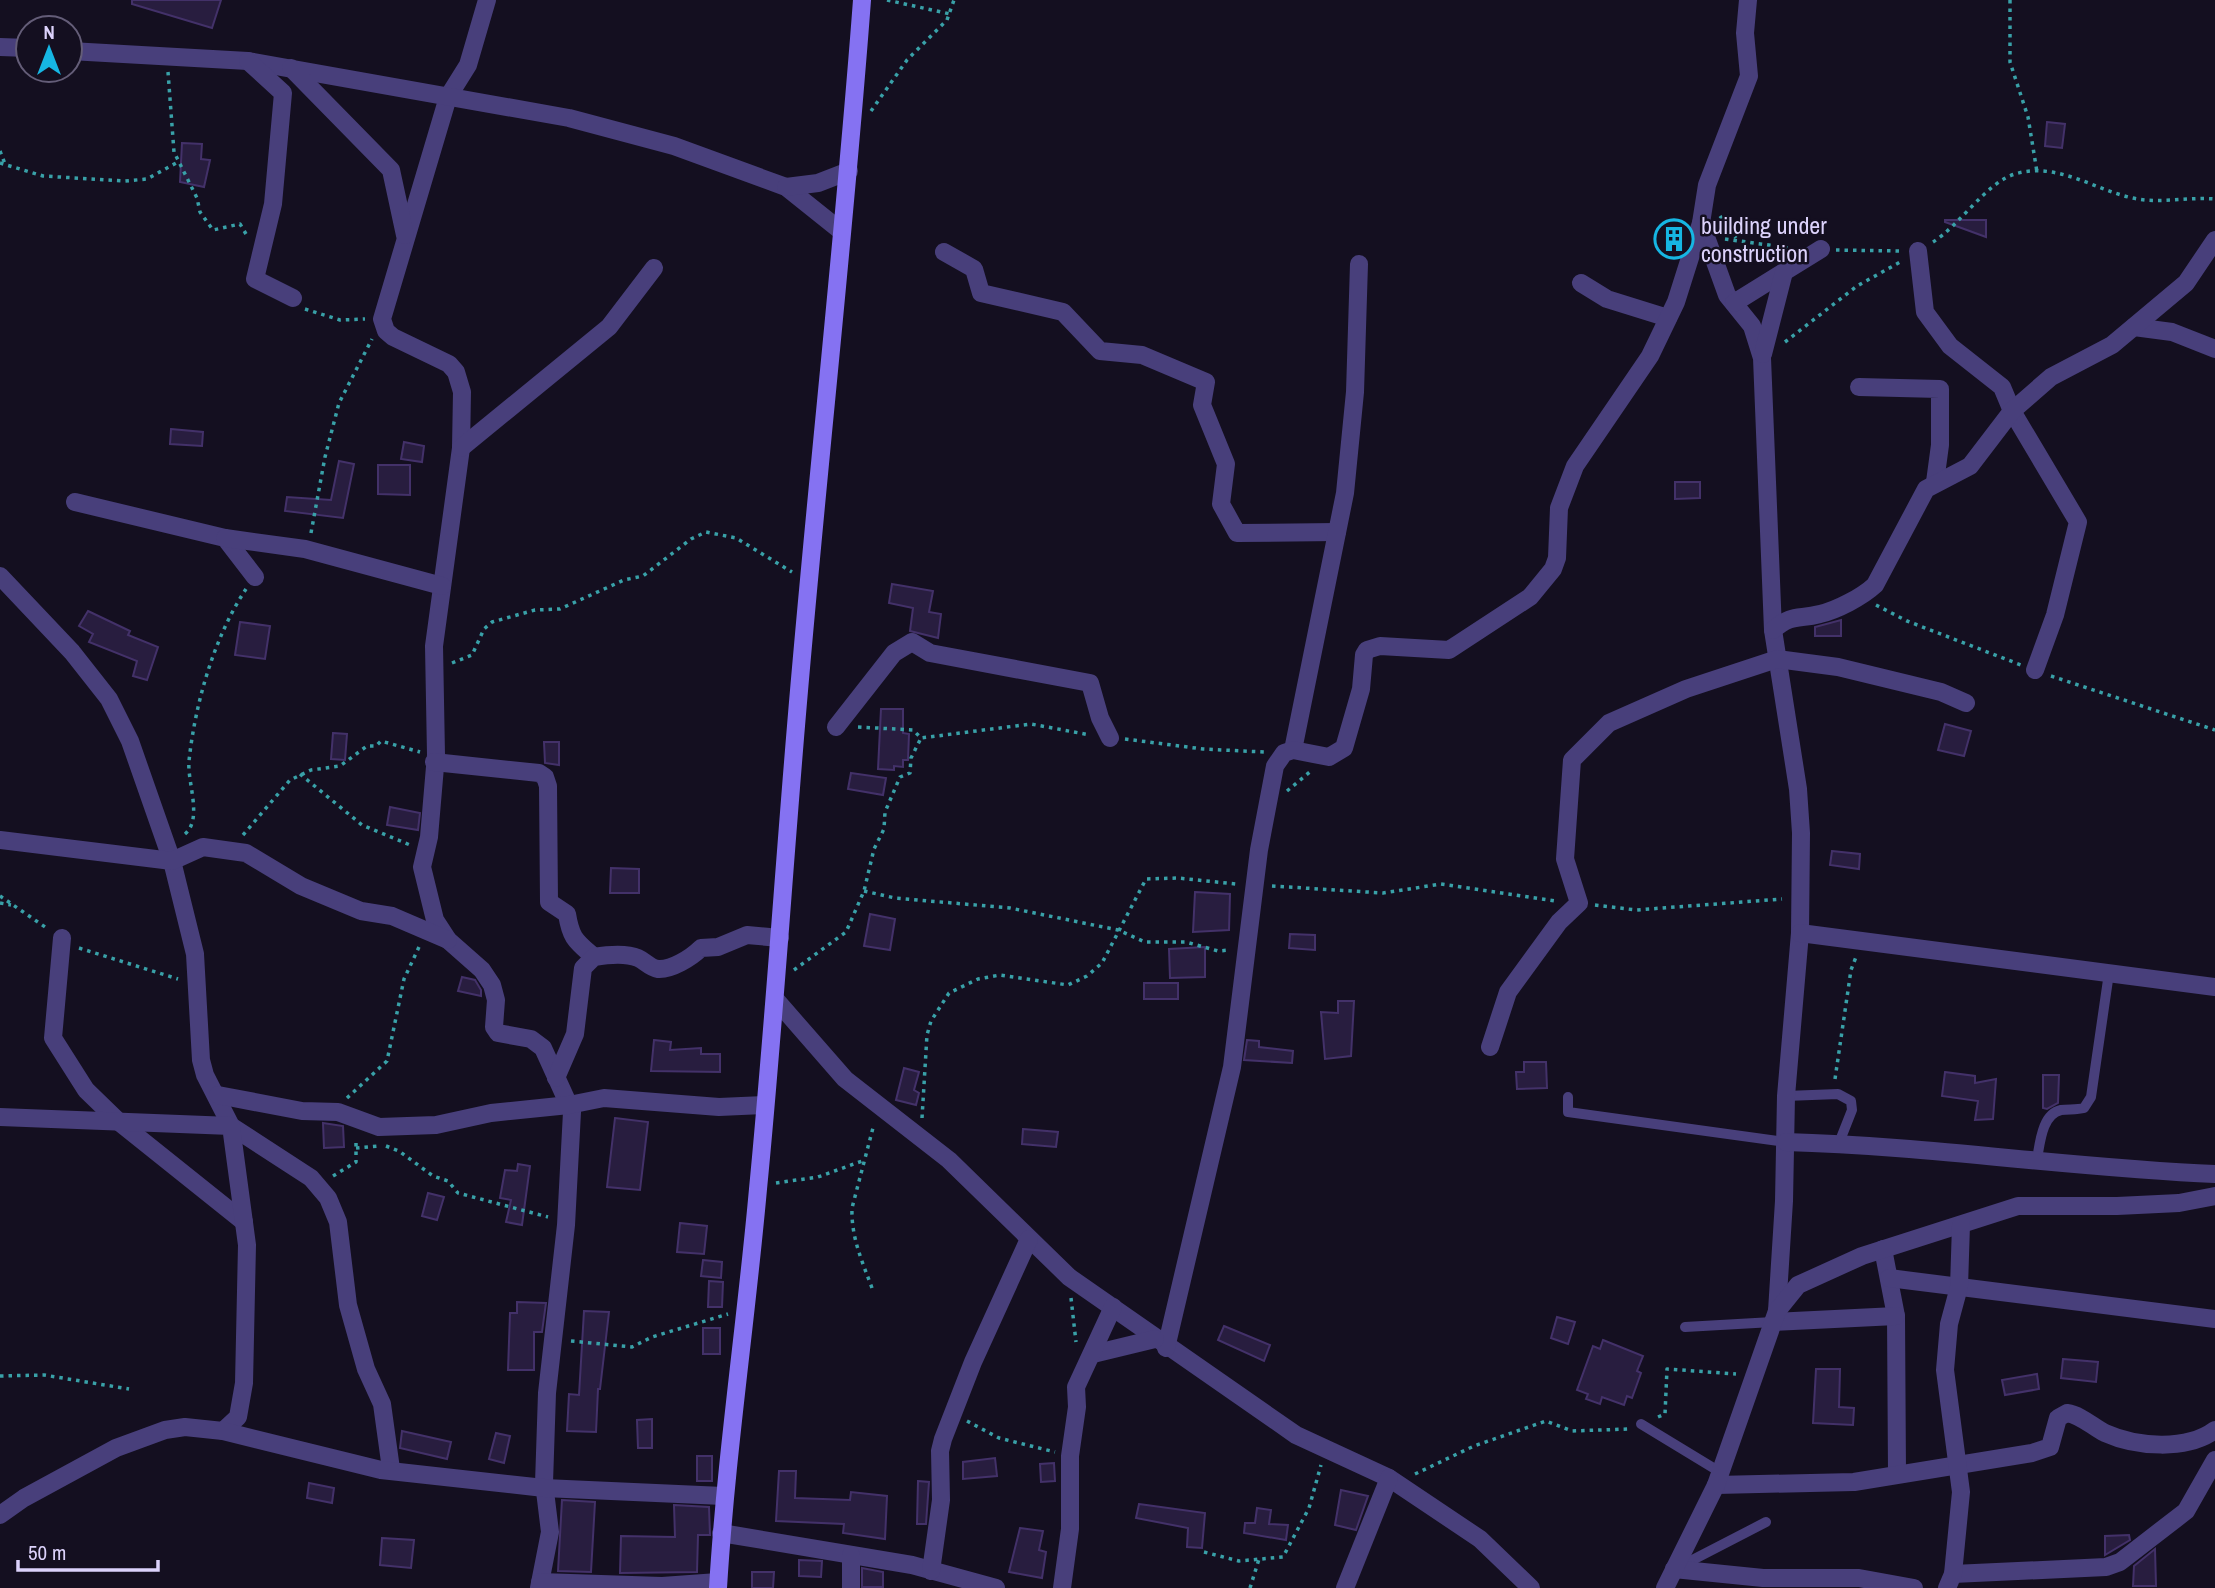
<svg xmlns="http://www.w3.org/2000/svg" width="2215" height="1588" viewBox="0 0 2215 1588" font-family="'Archivo Narrow',sans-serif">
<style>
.building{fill:#281d3f;stroke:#433169;stroke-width:2}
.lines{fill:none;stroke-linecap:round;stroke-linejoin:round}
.path{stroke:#39a1a8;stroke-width:3.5;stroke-dasharray:3.5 5;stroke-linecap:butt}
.lane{stroke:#483f7b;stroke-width:10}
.street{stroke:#483f7b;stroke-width:18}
.secondary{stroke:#8572f2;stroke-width:18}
.labels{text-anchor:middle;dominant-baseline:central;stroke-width:5;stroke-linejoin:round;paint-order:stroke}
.poi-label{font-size:24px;fill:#dcd2fb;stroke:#140f20;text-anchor:start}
</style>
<rect width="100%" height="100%" fill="#140f20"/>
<g class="building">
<path d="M132 0H221L212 28 132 4Z"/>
<path d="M2047 122 2065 124 2062 148 2045 146Z"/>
<path d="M182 143 202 144 201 159 210 160 204 187 180 182Z"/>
<path d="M1945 220H1986V237L1945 222Z"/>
<path d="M171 429 203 432 202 446 170 444Z"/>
<path d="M404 442 424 446 422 462 401 459Z"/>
<path d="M339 461 354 464 343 518 285 511 287 497 331 500Z"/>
<path d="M378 465H410V495L378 494Z"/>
<path d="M1675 482H1700V498L1675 499Z"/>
<path d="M892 584 933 591 929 612 941 614 938 638 910 631 913 608 889 603Z"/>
<path d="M88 611 130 631 128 635 158 647 147 680 133 676 137 661 89 642 93 634 79 626Z"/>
<path d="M1841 620V636H1815V627Z"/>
<path d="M240 622 270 626 265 659 235 655Z"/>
<path d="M881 709H903V733L909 734 908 760H903V767L894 766V770L878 769Z"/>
<path d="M1945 724 1971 731 1964 756 1938 750Z"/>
<path d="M333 733 347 734 345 760 331 759Z"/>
<path d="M544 742H559V765L545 763Z"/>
<path d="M851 773 886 778 883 795 848 789Z"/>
<path d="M390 807 420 813 418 830 387 825Z"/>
<path d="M1832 851 1860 854 1859 869 1830 865Z"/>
<path d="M611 868 639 869V893H610Z"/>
<path d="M1195 892 1230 894 1229 930 1193 932Z"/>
<path d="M870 914 895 919 890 950 864 946Z"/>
<path d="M1290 934 1315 935V950L1289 948Z"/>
<path d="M1205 947V977L1170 978 1169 949Z"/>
<path d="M462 977 475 980 481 990V996L458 991Z"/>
<rect x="1144" y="983" width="34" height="16"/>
<path d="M1338 1001H1354L1351 1056 1325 1059 1321 1012 1338 1013Z"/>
<path d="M654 1040 671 1042 670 1050 701 1048V1054H720V1072L651 1071Z"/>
<path d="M1247 1040 1259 1041V1047L1293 1051 1292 1063 1244 1060Z"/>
<path d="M1524 1062H1546L1547 1088 1517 1089 1516 1072H1524Z"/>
<path d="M904 1068 919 1072 914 1090 919 1093 916 1105 896 1100Z"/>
<path d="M1945 1072 1975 1076V1083L1996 1079 1993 1119 1975 1120 1978 1101 1942 1096Z"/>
<path d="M2043 1075H2059L2058 1103 2047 1109 2043 1108Z"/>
<path d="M615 1118 648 1122 640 1190 607 1187Z"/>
<path d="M323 1123 343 1126 344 1147 324 1148Z"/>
<path d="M1023 1129 1058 1132 1056 1147 1022 1144Z"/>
<path d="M518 1164 530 1166 522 1225 506 1222 511 1200 500 1198 505 1170 517 1171Z"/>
<path d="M428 1193 444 1197 437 1220 422 1216Z"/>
<path d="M680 1223 707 1226 704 1254 677 1252Z"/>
<path d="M703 1260 722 1262 721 1278 701 1276Z"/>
<path d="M709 1281 723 1282 722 1307H708Z"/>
<path d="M517 1302 546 1303 542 1332H534V1370H508L510 1313H517Z"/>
<path d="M584 1311 609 1312 600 1389H598L596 1432 567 1431 569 1394 579 1395Z"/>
<path d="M1557 1317 1575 1322 1568 1344 1551 1338Z"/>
<path d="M1224 1326 1270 1345 1264 1361 1218 1340Z"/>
<rect x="703" y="1328" width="17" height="26"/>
<path d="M1603 1340 1643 1356 1637 1371 1641 1373 1632 1398 1627 1396 1624 1405 1602 1397 1600 1404 1586 1399 1588 1394 1577 1390 1593 1346 1600 1349Z"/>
<path d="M2063 1359 2098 1362 2096 1382 2061 1378Z"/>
<path d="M1816 1369H1840L1839 1407 1854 1408 1853 1425 1813 1423Z"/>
<path d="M2037 1374 2039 1389 2005 1395 2002 1380Z"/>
<path d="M652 1419V1448H638L637 1420Z"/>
<path d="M402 1431 451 1442 447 1459 400 1448Z"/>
<path d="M496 1433 510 1436 504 1463 489 1459Z"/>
<rect x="697" y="1456" width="15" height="25"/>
<path d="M995 1458 997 1476 963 1479V1462Z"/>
<path d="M1054 1463 1055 1481 1041 1482 1040 1464Z"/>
<path d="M779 1471H796L795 1498 850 1500 851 1492 887 1496 885 1539 843 1533 844 1524 776 1521Z"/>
<path d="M918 1481 929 1482 926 1524H917Z"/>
<path d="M309 1483 334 1488 332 1503 307 1498Z"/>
<path d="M1341 1490 1368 1496 1356 1530 1335 1525Z"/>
<path d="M562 1500 595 1502 591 1572 558 1571Z"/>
<path d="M1139 1504 1205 1513 1202 1548 1187 1547 1188 1528 1136 1518Z"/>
<path d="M674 1505 709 1507 710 1535H698L697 1572 620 1573 621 1536 675 1537Z"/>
<path d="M1257 1508 1271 1510 1269 1524 1288 1525 1286 1540 1244 1533 1245 1523H1255Z"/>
<path d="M1020 1528 1043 1531 1039 1550 1046 1552 1042 1578 1009 1572Z"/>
<path d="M2129 1535 2130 1540 2105 1555V1536Z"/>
<path d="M382 1538 414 1540 411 1568 380 1565Z"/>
<path d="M2155 1549 2156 1586H2133L2134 1566Z"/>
<path d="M799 1560 822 1561 821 1577 799 1576Z"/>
<path d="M862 1568 883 1572V1587H862Z"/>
<path d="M752 1572H774L773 1588H752Z"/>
</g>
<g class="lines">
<g class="path">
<path d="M887 0 950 14"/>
<path d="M2010 0V62L2028 117 2037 172"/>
<path d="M168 72 174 152 197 198 200 212 213 230 240 224 246 234"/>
<path d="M871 111 907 60 947 20 954 0"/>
<path d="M0 151 5 164"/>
<path d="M0 163 43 176 125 181 147 179 178 162"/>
<path d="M1720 216 1736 238"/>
<path d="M1725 239 1790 248"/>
<path d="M1933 242C1959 226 1987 182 2015 174 2061 160 2102 196 2145 200 2168 202 2192 197 2215 199"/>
<path d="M1836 250 1902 251"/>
<path d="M305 309 340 320 365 319"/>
<path d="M1785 342 1857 286 1902 261"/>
<path d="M311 533 325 457 339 403 372 339"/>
<path d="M1876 605 1907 621 2021 665"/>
<path d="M452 663 472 655 484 629 492 622 535 610 560 609 624 580 643 576 691 539 706 532 736 538 792 572"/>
<path d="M2051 676 2215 730"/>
<path d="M858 727 913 730 921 738 1031 724 1090 735"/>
<path d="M1125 739 1203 749 1264 752"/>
<path d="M300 774 362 825 410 845"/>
<path d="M1287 791 1311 771"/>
<path d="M185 834C203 819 187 782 189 761 195 704 214 637 246 589"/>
<path d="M243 835 290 780 311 770 340 766 367 746H376L381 741 420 752"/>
<path d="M1272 886 1383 893 1441 884 1556 901"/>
<path d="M864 891 895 898 1010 908 1118 930 1145 942H1186L1218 951 1230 950"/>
<path d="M0 896 48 929"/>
<path d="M0 903 11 905"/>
<path d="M1595 905 1636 910 1782 899"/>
<path d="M79 948 178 979"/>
<path d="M794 970 846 932 864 891 874 849 884 829 885 812 900 777 910 773 911 758 921 738"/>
<path d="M1835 1079 1851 970 1856 957"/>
<path d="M347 1098 387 1061 404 979 419 947"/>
<path d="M922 1118 927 1035 931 1021 949 993 978 979 1000 975 1068 985 1087 976 1102 963 1146 879 1178 878 1236 884"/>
<path d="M386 1146 399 1151 433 1176 448 1181 458 1193 548 1217"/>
<path d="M356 1148 378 1146"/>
<path d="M333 1176 356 1162V1138"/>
<path d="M776 1183 818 1177 865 1160"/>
<path d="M872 1288C862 1261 851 1237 852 1208L874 1124"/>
<path d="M1071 1298 1076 1342"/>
<path d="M571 1341 632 1347 652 1337 728 1314"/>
<path d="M0 1376 44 1375 129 1389"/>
<path d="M1658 1417 1665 1414 1667 1369 1736 1374"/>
<path d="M967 1421 999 1438 1055 1452"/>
<path d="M1415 1474 1474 1446 1546 1421 1572 1431 1628 1429"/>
<path d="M1204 1552 1239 1561 1283 1557 1309 1508 1321 1465"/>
<path d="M1250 1588 1259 1559"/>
</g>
<g class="lane">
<path d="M1786 1096 1838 1094 1851 1101 1852 1110 1839 1143"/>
<path d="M1568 1097V1112L1786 1142"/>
<path d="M2037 1159C2040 1143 2042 1114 2061 1110 2069 1109 2077 1110 2084 1108L2091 1097 2109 973"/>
<path d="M1685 1327 1773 1322"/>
<path d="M1641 1424 1720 1472"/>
<path d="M1677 1568 1766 1522"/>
</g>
<g class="street">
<path d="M487 0 468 65 448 97 382 319 386 331 393 337 449 364 456 372 462 392 461 448 434 646 436 755 429 837 422 867 435 920 448 940 482 970 492 985 496 1000 494 1027 498 1033 531 1039 543 1048 572 1112 566 1225 547 1393 544 1483 550 1532 539 1588"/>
<path d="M0 47 28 48"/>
<path d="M70 51 248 61 569 118 674 146 786 187 841 231"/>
<path d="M248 61 283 93 273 204 255 279 293 298"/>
<path d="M291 68 391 170 405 235"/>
<path d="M786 187 818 183 849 171"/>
<path d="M1701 223 1727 295 1752 326 1762 358 1773 630 1798 789 1801 833 1800 933 1786 1096 1784 1201 1777 1311"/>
<path d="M1918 251 1925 312 1950 346 2002 387 2012 411 2078 522 2055 615 2035 670"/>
<path d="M944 252 974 269 981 293 1063 312 1100 351 1142 355 1206 382 1202 405 1226 464 1221 504 1237 533 1337 532"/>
<path d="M1581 283 1607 299 1668 318"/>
<path d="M1734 303 1821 249"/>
<path d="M2134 327 2172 332 2215 349"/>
<path d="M1763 354 1784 272"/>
<path d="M1859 387 1940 389V445L1935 482"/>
<path d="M461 448 609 327 654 268"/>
<path d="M75 502 225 538 255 577"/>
<path d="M225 538 305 549 442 586"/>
<path d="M0 576 72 652 109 699 130 741 172 861 195 954 201 1060 205 1075 231 1126 311 1178 328 1198 338 1222 348 1305 366 1369 382 1404 391 1469"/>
<path d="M1773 630C1793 613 1798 620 1820 614 1837 610 1862 597 1875 585L1926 489 1970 466 2012 411 2051 377 2112 345 2186 283 2215 240"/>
<path d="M836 727 894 653 912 642 930 653 1090 683 1100 718 1110 738"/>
<path d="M1293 750 1345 493 1355 392 1359 264"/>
<path d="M434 762 539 773 545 777 548 786 549 902 567 914C571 939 576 941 594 957"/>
<path d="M0 840 172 861 203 847 246 853 301 886 361 911 392 916 448 940"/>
<path d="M1800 933 2215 987"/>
<path d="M62 938 53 1038 86 1090 119 1122 244 1222"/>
<path d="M776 1000 845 1079 949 1160 1069 1277 1296 1435 1389 1478 1480 1539 1531 1588"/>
<path d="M1490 1047 1508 992 1559 922 1579 903 1565 859 1572 760 1609 723 1686 689 1777 659 1838 667 1941 692 1966 703"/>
<path d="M556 1078 575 1034 583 968 594 957C606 955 626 953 638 958 645 961 650 968 658 969 671 970 691 958 701 948L718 947 747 935 780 938"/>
<path d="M218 1095 302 1111 338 1112 379 1127 436 1125 491 1113 569 1105 604 1098 719 1107 765 1105"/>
<path d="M0 1117 231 1126 247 1245 244 1383 238 1417 223 1431"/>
<path d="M1786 1142C1929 1146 2072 1168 2215 1174"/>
<path d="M1883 1249 1896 1316 1897 1473"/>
<path d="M1889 1278 2215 1319"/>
<path d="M1773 1322 1896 1316"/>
<path d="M1166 1348 1232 1067 1259 850 1275 766 1284 753 1293 750 1329 757 1344 748 1361 689 1364 655 1367 650 1380 646 1449 650 1530 597 1553 569 1557 558 1559 508 1575 466 1650 356 1676 302 1701 223 1707 185 1749 76 1745 33 1748 0"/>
<path d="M1093 1354 1155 1339"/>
<path d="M1716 1485 1854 1482 2032 1453 2050 1447 2058 1418 2067 1413C2081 1415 2093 1427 2105 1433 2136 1447 2187 1451 2215 1430"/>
<path d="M0 1515 24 1498 116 1448 165 1430 185 1427 223 1431 381 1470 544 1488 723 1496"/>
<path d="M721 1533 912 1565 996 1588"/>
<path d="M1674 1569 1763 1578H1859L1914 1588"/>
<path d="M931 1571 941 1500 940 1451 943 1439 973 1362 1029 1239"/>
<path d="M1953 1574 2106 1567 2120 1562 2186 1511 2215 1460"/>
<path d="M540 1582 662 1586 718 1582"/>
<path d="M851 1588V1555"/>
<path d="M1062 1588 1070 1529V1456L1077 1407 1076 1387 1113 1307"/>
<path d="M1345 1588 1389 1478"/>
<path d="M1665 1588 1716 1485 1777 1311 1798 1285 1862 1256 2018 1206H2117L2179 1203 2215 1196"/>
<path d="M1947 1588 1953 1574 1961 1492 1945 1370 1949 1324 1959 1287 1961 1225"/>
</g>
<path class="secondary" d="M718 1588C726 1455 746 1323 758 1189 773 1035 783 881 796 726 816 484 844 242 862 0"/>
</g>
<defs>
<g id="building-ring" transform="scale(2.0125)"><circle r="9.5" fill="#140f20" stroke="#16b6e3" stroke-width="1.5"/><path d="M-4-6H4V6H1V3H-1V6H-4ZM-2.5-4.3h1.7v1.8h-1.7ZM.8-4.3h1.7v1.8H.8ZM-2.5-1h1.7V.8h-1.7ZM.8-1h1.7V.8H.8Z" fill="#16b6e3"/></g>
</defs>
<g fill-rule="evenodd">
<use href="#building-ring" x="1674" y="239"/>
</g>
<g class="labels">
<g class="poi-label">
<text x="1701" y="225">building under<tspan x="1701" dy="28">construction</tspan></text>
</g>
</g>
<g transform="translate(49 49)"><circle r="33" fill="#140f20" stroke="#645d78" stroke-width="2"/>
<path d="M0-5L12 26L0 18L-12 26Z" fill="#16b6e3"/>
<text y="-10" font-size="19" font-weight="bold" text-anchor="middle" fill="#dcd2fb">N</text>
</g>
<path d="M18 1560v10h140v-10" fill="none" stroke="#dcd2fb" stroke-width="3.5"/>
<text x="28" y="1560" font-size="21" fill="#dcd2fb" stroke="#140f20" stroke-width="5" paint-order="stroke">50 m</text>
</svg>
